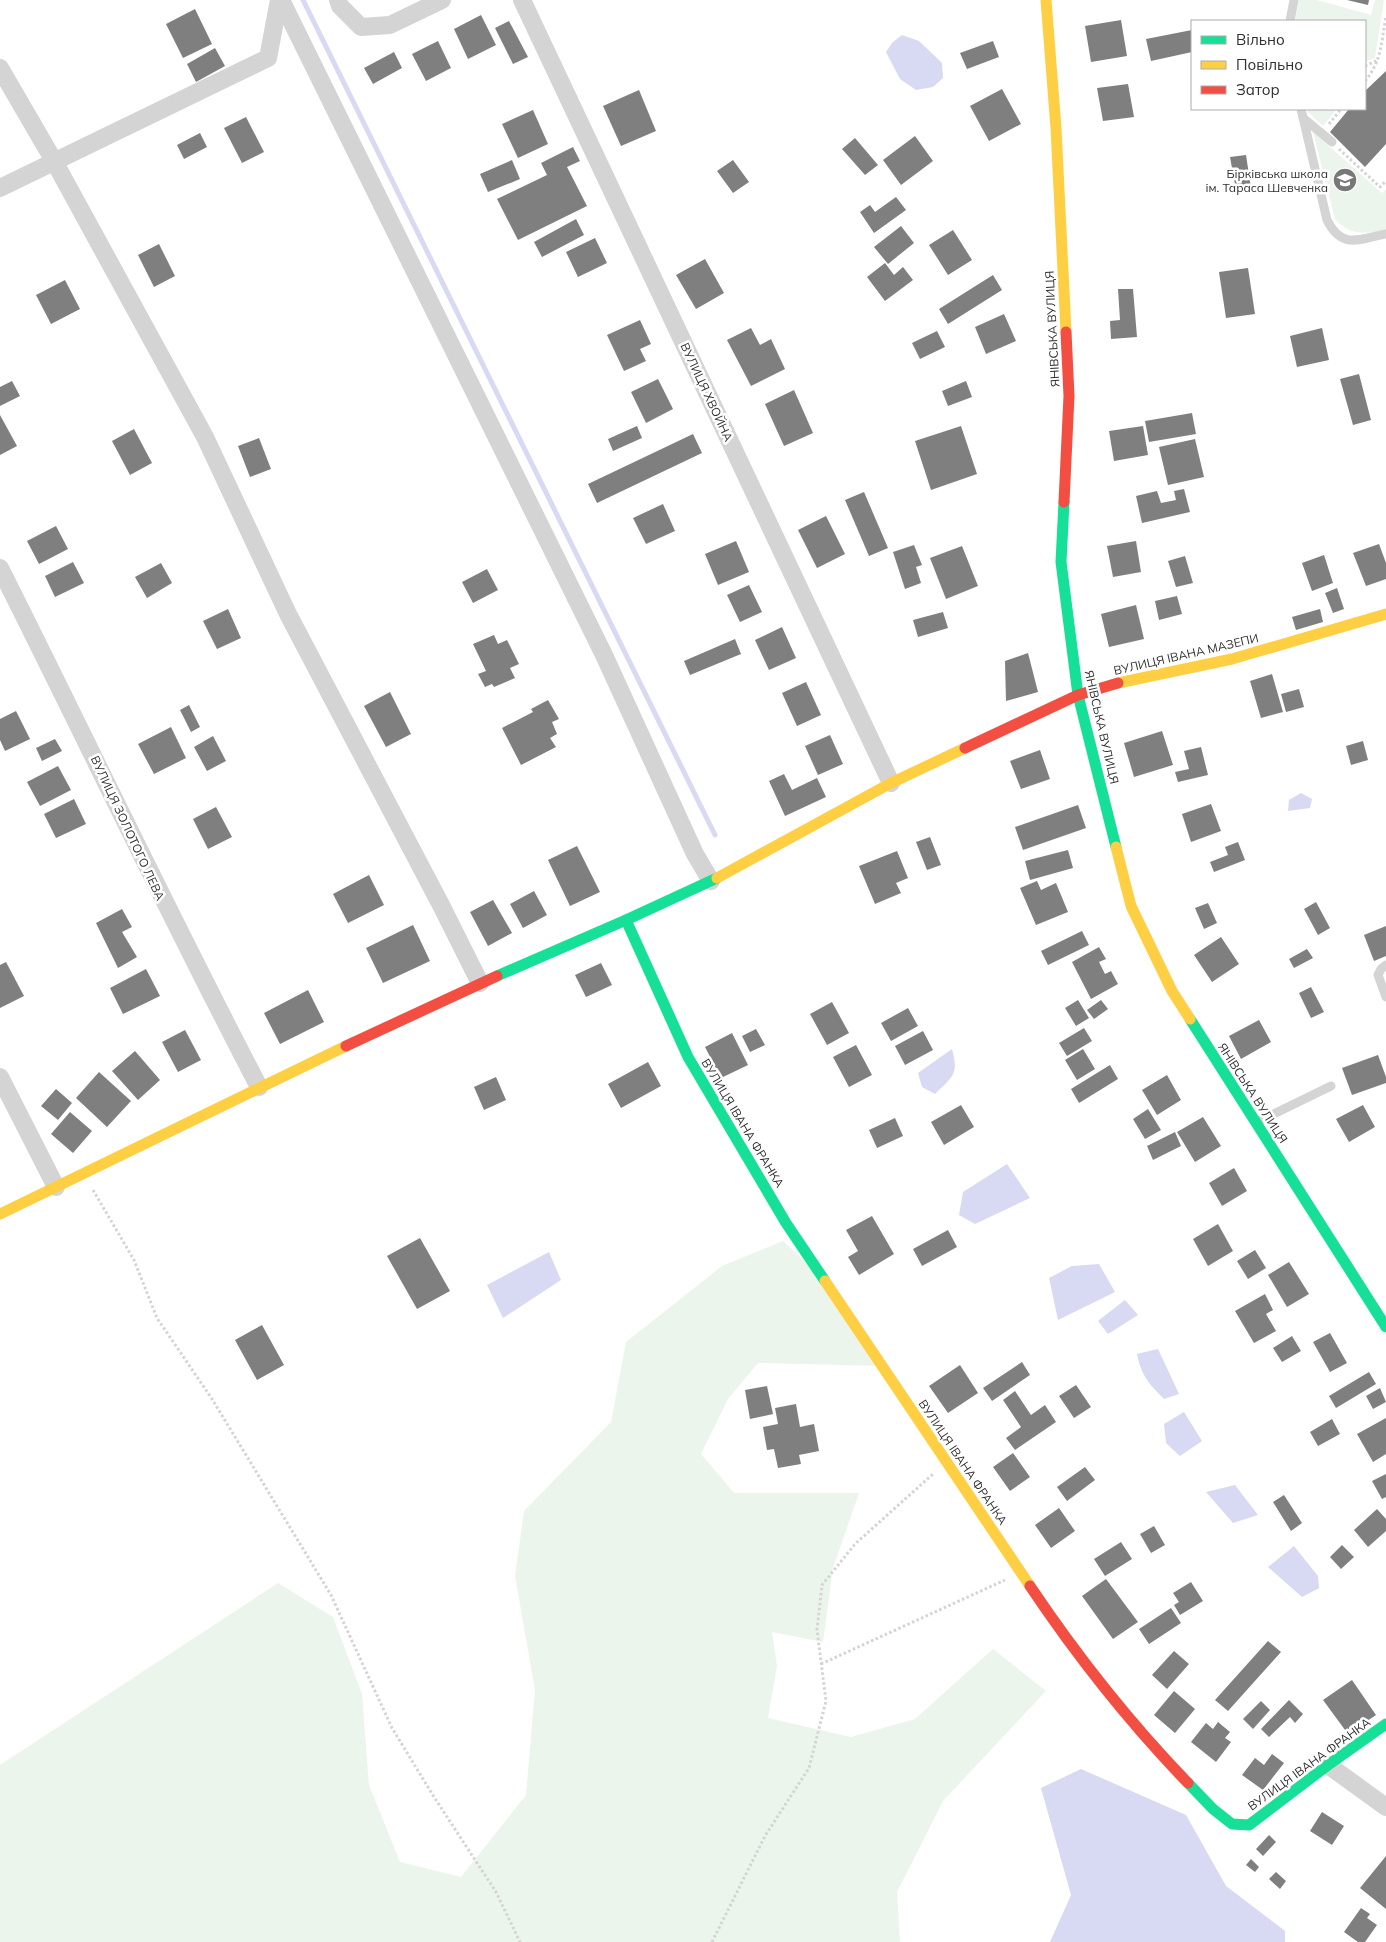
<svg xmlns="http://www.w3.org/2000/svg" width="1386" height="1942" viewBox="0 0 1386 1942" font-family="Mulish,sans-serif">
<style>
.green{fill:#ecf5ec}
.water{fill:#d8d9f2}
.lines{fill:none;stroke-linecap:round;stroke-linejoin:round}
.stream{stroke:#d8d9f2;stroke-width:5}
.building{fill:#7f7f7f}
.path{stroke:#d4d4d4;stroke-width:3;stroke-dasharray:2.5 2.5;stroke-linecap:butt}
.lane{stroke:#d4d4d4;stroke-width:9}
.street{stroke:#d4d4d4;stroke-width:18}
.fast{stroke:#16e098;stroke-width:11}
.slow{stroke:#ffcf43;stroke-width:11}
.jam{stroke:#f24e42;stroke-width:11}
.labels{text-anchor:middle;dominant-baseline:central;stroke-width:5;stroke-linejoin:round;paint-order:stroke}
.poi-label{font-size:12px;fill:#2f2f2f;stroke:#fff;text-anchor:end}
.street-label{font-size:12px;fill:#2f2f2f;stroke:#fff}
</style>
<rect width="100%" height="100%" fill="#fff"/>
<g class="green">
<path d="M1299 0H1317L1371 15 1375 0H1384L1375 58 1365 62V21H1295Z"/>
<path d="M1308 109H1337L1323 126 1308 112Z"/>
<path d="M1313 132 1382 193 1386 189V230C1366 234 1350 236 1335 219Z"/>
<path d="M783 1241 834 1288 882 1366 758 1363 728 1399 701 1454 734 1493H859L833 1568 823 1642 772 1632 777 1666 768 1718 851 1737 915 1719 993 1649 1046 1691 943 1801 897 1892 900 1942H0V1765L278 1583 333 1617 362 1694 369 1785 400 1862 461 1877 526 1795 535 1690 515 1576 524 1511 611 1422 626 1342 722 1266Z"/>
</g>
<g class="water">
<path d="M902 35 919 41 942 63 943 78 933 87 916 90 900 79 886 52 892 43Z"/>
<path d="M1301 793 1312 799 1310 808 1288 811 1289 800Z"/>
<path d="M952 1049C959 1075 953 1076 935 1094L922 1087 918 1073Z"/>
<path d="M1007 1164 1030 1198 975 1224 959 1215 963 1192Z"/>
<path d="M549 1252 561 1280 503 1318 487 1285Z"/>
<path d="M1099 1264 1115 1292 1058 1320 1049 1278 1072 1266Z"/>
<path d="M1125 1300 1138 1315 1108 1334 1098 1321Z"/>
<path d="M1158 1349 1179 1394 1164 1399C1149 1384 1141 1375 1137 1354Z"/>
<path d="M1184 1412 1202 1441 1180 1456 1166 1443 1164 1424Z"/>
<path d="M1235 1485 1258 1515 1233 1523 1206 1492Z"/>
<path d="M1294 1546 1318 1576 1319 1588 1302 1597 1268 1567Z"/>
<path d="M1081 1769 1186 1815 1226 1886 1285 1931V1942H1050L1071 1895 1041 1788Z"/>
</g>
<g class="lines">
<path class="stream" d="M303 0 715 835"/>
</g>
<g class="building">
<path d="M1347 0H1369L1368 5Z"/>
<path d="M195 9 212 44 183 58 166 24Z"/>
<path d="M481 15 496 45 468 59 454 29Z"/>
<path d="M1121 20 1127 56 1091 62 1085 26Z"/>
<path d="M509 21 528 57 513 64 495 28Z"/>
<path d="M1192 30V52L1151 61 1146 39Z"/>
<path d="M438 41 451 68 426 81 412 54Z"/>
<path d="M993 41 999 57 967 69 960 53Z"/>
<path d="M215 48 225 66 196 82 187 64Z"/>
<path d="M394 52 402 68 373 84 364 68Z"/>
<path d="M1386 71V144L1365 167 1330 132 1349 109H1365V91Z"/>
<path d="M1128 84 1134 117 1103 121 1097 88Z"/>
<path d="M1002 89 1021 124 989 141 970 106Z"/>
<path d="M639 90 656 131 621 146 603 106Z"/>
<path d="M533 110 548 144 518 158 502 124Z"/>
<path d="M246 117 264 152 242 163 224 128Z"/>
<path d="M200 133 207 147 184 159 177 145Z"/>
<path d="M915 136 933 161 901 185 883 160Z"/>
<path d="M855 138 878 165 865 175 842 149Z"/>
<path d="M573 147 580 161 567 167 587 206 518 240 497 199 547 175 541 163Z"/>
<path d="M1246 155 1251 188 1236 190 1230 157Z"/>
<path d="M512 160 520 179 488 192 480 174Z"/>
<path d="M733 160 749 182 733 193 717 171Z"/>
<path d="M896 197 906 210 874 233 860 212 870 205 875 212Z"/>
<path d="M576 219 584 235 542 257 534 242Z"/>
<path d="M901 226 914 243 888 264 874 247Z"/>
<path d="M953 230 972 260 948 275 929 245Z"/>
<path d="M595 238 607 263 578 277 566 252Z"/>
<path d="M159 244 175 276 154 287 138 255Z"/>
<path d="M705 259 724 293 696 309 676 275Z"/>
<path d="M885 263 894 275 903 267 913 280 885 301 867 277Z"/>
<path d="M1248 268 1255 314 1226 318 1219 272Z"/>
<path d="M993 275 1002 290 948 324 939 309Z"/>
<path d="M65 280 80 309 51 324 36 295Z"/>
<path d="M1118 289H1133L1137 337 1111 339 1110 321 1120 320Z"/>
<path d="M1004 314 1016 341 986 354 975 327Z"/>
<path d="M640 320 651 344 640 349 646 361 624 371 607 335Z"/>
<path d="M751 328 760 345 771 339 785 369 751 386 727 340Z"/>
<path d="M1322 328 1329 360 1297 367 1290 336Z"/>
<path d="M937 331 945 347 920 359 912 343Z"/>
<path d="M1359 374 1371 420 1353 425 1340 379Z"/>
<path d="M658 379 673 409 646 423 631 392Z"/>
<path d="M12 381 20 396 0 406V387Z"/>
<path d="M966 381 972 397 948 406 942 391Z"/>
<path d="M794 390 813 433 784 446 765 404Z"/>
<path d="M1192 413 1196 434 1149 442 1145 421Z"/>
<path d="M0 415 17 446 0 455Z"/>
<path d="M637 426 642 438 613 451 608 439Z"/>
<path d="M961 426 977 474 931 490 915 441Z"/>
<path d="M1143 426 1148 455 1114 461 1109 431Z"/>
<path d="M134 429 152 463 130 475 112 441Z"/>
<path d="M693 434 702 453 597 503 588 484Z"/>
<path d="M259 438 271 469 250 477 238 446Z"/>
<path d="M1195 439 1204 477 1168 485 1159 447Z"/>
<path d="M1184 489 1190 512 1142 523 1136 496 1157 491 1161 503 1176 500 1174 491Z"/>
<path d="M864 492 888 548 869 556 845 500Z"/>
<path d="M663 504 675 531 646 544 633 518Z"/>
<path d="M826 516 845 554 817 568 798 530Z"/>
<path d="M56 526 68 549 39 564 27 541Z"/>
<path d="M736 541 749 572 718 585 705 554Z"/>
<path d="M1136 541 1141 572 1113 577 1107 546Z"/>
<path d="M1379 544 1386 563V579L1366 586 1353 553Z"/>
<path d="M914 545 922 565 916 567 921 583 905 589 893 552Z"/>
<path d="M962 546 978 586 946 599 930 558Z"/>
<path d="M1324 555 1333 583 1312 591 1302 563Z"/>
<path d="M1185 556 1193 583 1176 587 1168 561Z"/>
<path d="M73 562 84 583 55 597 45 576Z"/>
<path d="M161 563 172 583 147 598 135 577Z"/>
<path d="M487 569 498 590 473 603 462 582Z"/>
<path d="M749 585 762 612 740 622 727 595Z"/>
<path d="M1337 588 1344 609 1333 613 1325 593Z"/>
<path d="M1177 596 1182 614 1159 620 1155 601Z"/>
<path d="M1136 605 1144 639 1109 647 1101 614Z"/>
<path d="M228 609 241 638 217 649 203 621Z"/>
<path d="M1320 609 1323 622 1296 630 1292 617Z"/>
<path d="M943 612 948 628 918 637 913 620Z"/>
<path d="M782 627 796 658 769 670 755 640Z"/>
<path d="M494 635 498 644 507 640 519 664 510 668 515 678 494 687 492 684 485 687 478 674 486 671 473 644Z"/>
<path d="M735 639 741 654 690 675 684 661Z"/>
<path d="M1028 653 1038 692 1006 701 1005 661Z"/>
<path d="M1272 674 1283 712 1261 718 1250 681Z"/>
<path d="M806 682 821 715 797 726 782 693Z"/>
<path d="M1299 689 1304 707 1286 712 1281 694Z"/>
<path d="M390 692 411 734 386 747 364 706Z"/>
<path d="M548 700 559 719 552 722 557 734 550 738 556 747 521 765 502 728 533 712 531 709Z"/>
<path d="M189 705 200 727 191 732 180 710Z"/>
<path d="M16 711 30 739 5 751 0 740V719Z"/>
<path d="M171 727 186 758 154 774 138 744Z"/>
<path d="M1162 731 1173 765 1134 777 1124 743Z"/>
<path d="M830 735 843 764 818 775 805 746Z"/>
<path d="M213 736 226 761 207 771 194 747Z"/>
<path d="M55 739 62 751 42 761 36 748Z"/>
<path d="M1363 741 1368 760 1351 765 1346 746Z"/>
<path d="M1201 747 1208 775 1178 782 1175 772 1189 769 1184 751Z"/>
<path d="M1040 750 1050 779 1021 789 1010 761Z"/>
<path d="M58 766 71 790 40 806 27 782Z"/>
<path d="M784 774 792 790 817 778 826 797 785 816 769 781Z"/>
<path d="M74 799 86 824 56 838 44 814Z"/>
<path d="M1211 804 1221 831 1191 842 1182 814Z"/>
<path d="M1078 805 1086 828 1023 850 1015 827Z"/>
<path d="M216 807 232 837 208 849 193 819Z"/>
<path d="M930 837 941 865 927 870 916 842Z"/>
<path d="M1238 842 1245 860 1214 872 1210 862 1228 855 1225 847Z"/>
<path d="M577 846 600 892 570 906 548 860Z"/>
<path d="M1068 850 1073 868 1030 880 1025 861Z"/>
<path d="M897 851 908 878 896 883 901 893 875 904 859 866Z"/>
<path d="M369 875 384 905 348 923 333 894Z"/>
<path d="M1037 881 1041 890 1056 883 1068 912 1036 925 1020 888Z"/>
<path d="M534 891 547 915 523 928 510 904Z"/>
<path d="M493 900 512 933 488 946 470 912Z"/>
<path d="M1316 902 1330 928 1318 935 1304 909Z"/>
<path d="M1208 903 1217 923 1204 929 1195 908Z"/>
<path d="M122 909 132 927 122 932 137 957 118 968 96 923Z"/>
<path d="M413 925 430 961 383 983 366 948Z"/>
<path d="M1386 926V956L1374 961 1364 935Z"/>
<path d="M1082 931 1089 945 1048 965 1041 951Z"/>
<path d="M1221 937 1239 964 1212 982 1194 955Z"/>
<path d="M1099 947 1106 959 1099 962 1105 974 1111 971 1118 984 1091 999 1072 962Z"/>
<path d="M1307 949 1313 958 1294 968 1289 959Z"/>
<path d="M6 962 24 996 0 1008V965Z"/>
<path d="M601 963 612 985 586 997 575 975Z"/>
<path d="M146 969 160 996 123 1014 110 988Z"/>
<path d="M1311 987 1324 1012 1311 1018 1299 993Z"/>
<path d="M308 990 324 1022 280 1044 264 1013Z"/>
<path d="M1078 1000 1089 1018 1076 1026 1065 1008Z"/>
<path d="M1101 1000 1108 1009 1094 1019 1087 1010Z"/>
<path d="M832 1002 849 1033 827 1045 810 1014Z"/>
<path d="M908 1008 918 1026 891 1041 881 1023Z"/>
<path d="M1259 1020 1271 1042 1241 1059 1229 1036Z"/>
<path d="M1084 1028 1092 1041 1067 1056 1059 1043Z"/>
<path d="M756 1029 765 1045 750 1052 742 1036Z"/>
<path d="M185 1030 201 1060 178 1072 162 1042Z"/>
<path d="M923 1031 933 1050 905 1065 895 1046Z"/>
<path d="M732 1033 748 1065 721 1078 705 1047Z"/>
<path d="M856 1045 872 1075 849 1087 833 1057Z"/>
<path d="M1083 1049 1095 1069 1077 1080 1065 1060Z"/>
<path d="M135 1051 160 1080 138 1100 112 1071Z"/>
<path d="M1378 1055 1386 1077V1083L1352 1095 1342 1068Z"/>
<path d="M648 1062 661 1086 621 1108 608 1084Z"/>
<path d="M1110 1065 1118 1079 1079 1103 1071 1089Z"/>
<path d="M99 1072 131 1101 107 1127 76 1098Z"/>
<path d="M1167 1075 1181 1100 1157 1115 1142 1090Z"/>
<path d="M496 1077 506 1100 484 1110 474 1087Z"/>
<path d="M56 1089 72 1103 58 1120 41 1106Z"/>
<path d="M961 1105 974 1127 944 1145 931 1122Z"/>
<path d="M1363 1105 1375 1127 1349 1142 1336 1119Z"/>
<path d="M1148 1109 1161 1130 1145 1139 1133 1119Z"/>
<path d="M70 1112 92 1131 73 1153 51 1134Z"/>
<path d="M1203 1117 1221 1146 1195 1162 1177 1132Z"/>
<path d="M895 1118 903 1136 877 1148 869 1130Z"/>
<path d="M1175 1132 1181 1146 1153 1160 1147 1146Z"/>
<path d="M1234 1168 1247 1191 1222 1206 1209 1183Z"/>
<path d="M872 1216 894 1254 859 1275 848 1257 858 1251 846 1230Z"/>
<path d="M1218 1224 1233 1251 1208 1266 1193 1239Z"/>
<path d="M948 1230 957 1247 922 1266 913 1249Z"/>
<path d="M420 1238 450 1291 417 1309 387 1256Z"/>
<path d="M1255 1250 1266 1268 1248 1279 1237 1261Z"/>
<path d="M1289 1262 1309 1294 1287 1307 1268 1275Z"/>
<path d="M1265 1294 1273 1310 1266 1314 1276 1331 1254 1343 1235 1311Z"/>
<path d="M262 1325 284 1365 257 1380 235 1340Z"/>
<path d="M1330 1333 1347 1363 1330 1372 1313 1342Z"/>
<path d="M1292 1336 1301 1351 1282 1362 1273 1348Z"/>
<path d="M1022 1362 1030 1375 992 1401 983 1388Z"/>
<path d="M960 1365 978 1393 948 1413 929 1386Z"/>
<path d="M1369 1372 1376 1384 1336 1408 1329 1396Z"/>
<path d="M1076 1385 1091 1407 1074 1418 1059 1396Z"/>
<path d="M767 1386 773 1414 750 1419 745 1390Z"/>
<path d="M1380 1388 1386 1402 1373 1409 1366 1396Z"/>
<path d="M1015 1391 1031 1415 1045 1405 1056 1422 1015 1450 1006 1438 1021 1427 1003 1400Z"/>
<path d="M796 1404 800 1427 814 1424 819 1451 799 1455 801 1464 778 1468 774 1449 767 1450 763 1427 778 1424 775 1408Z"/>
<path d="M1386 1418V1454L1373 1462 1357 1434Z"/>
<path d="M1332 1419 1340 1434 1318 1446 1310 1432Z"/>
<path d="M1013 1453 1030 1477 1010 1491 993 1467Z"/>
<path d="M1085 1467 1095 1480 1067 1501 1057 1487Z"/>
<path d="M1386 1474V1497L1382 1499 1372 1481Z"/>
<path d="M1284 1495 1302 1523 1291 1531 1273 1502Z"/>
<path d="M1059 1508 1075 1531 1051 1548 1035 1525Z"/>
<path d="M1377 1509 1386 1519V1531L1368 1547 1354 1530Z"/>
<path d="M1154 1526 1165 1545 1151 1553 1140 1534Z"/>
<path d="M1121 1542 1132 1559 1105 1576 1094 1559Z"/>
<path d="M1342 1545 1354 1557 1341 1569 1330 1557Z"/>
<path d="M1106 1579 1138 1622 1113 1639 1082 1596Z"/>
<path d="M1191 1582 1203 1601 1180 1615 1174 1605 1179 1602 1173 1593Z"/>
<path d="M1171 1608 1181 1623 1149 1644 1139 1629Z"/>
<path d="M1268 1641 1281 1652 1228 1711 1215 1700Z"/>
<path d="M1174 1651 1189 1664 1167 1689 1152 1675Z"/>
<path d="M1352 1680 1376 1715 1348 1734 1323 1700Z"/>
<path d="M1174 1691 1195 1709 1175 1733 1154 1715Z"/>
<path d="M1289 1700 1303 1714 1295 1723 1290 1717 1269 1737 1261 1729Z"/>
<path d="M1261 1701 1270 1710 1253 1729 1243 1719Z"/>
<path d="M1218 1722 1230 1732 1225 1738 1231 1742 1216 1762 1191 1742 1206 1723 1213 1729Z"/>
<path d="M1272 1754 1284 1763 1263 1790 1242 1775 1255 1758 1264 1765Z"/>
<path d="M1322 1812 1344 1826 1332 1845 1310 1831Z"/>
<path d="M1269 1835 1276 1842 1263 1856 1256 1849Z"/>
<path d="M1386 1856V1909L1360 1888Z"/>
<path d="M1251 1859 1259 1867 1255 1872 1246 1865Z"/>
<path d="M1276 1872 1286 1881 1280 1889 1269 1879Z"/>
<path d="M1361 1908 1370 1914 1367 1918 1377 1925 1365 1942H1358L1344 1932Z"/>
</g>
<g class="lines">
<g class="path">
<path d="M1365 66 1378 60"/>
<path d="M1365 81C1382 61 1381 42 1386 17"/>
<path d="M1329 124 1341 109"/>
<path d="M1339 149 1380 187 1386 181"/>
<path d="M93 1190 134 1260 157 1318 212 1399 331 1595 392 1728 434 1797 496 1892 520 1942"/>
<path d="M821 1664 1005 1580"/>
<path d="M712 1942 765 1836 809 1768 826 1701 817 1630 822 1585 855 1544 933 1474"/>
</g>
<g class="lane">
<path d="M1290 21 1294 0"/>
<path d="M1301 109 1327 220C1342 250 1359 239 1386 234"/>
<path d="M1303 118 1332 142"/>
<path d="M1386 965 1381 969 1378 975 1386 997"/>
<path d="M1257 1122 1331 1086"/>
</g>
<g class="street">
<path d="M281 0 604 655 695 854 711 881"/>
<path d="M338 0 340 6 361 27 390 25 442 0"/>
<path d="M522 0 891 783"/>
<path d="M0 68 54 161 205 437 288 614 442 907 480 983"/>
<path d="M0 188 268 58 279 0"/>
<path d="M0 568C87 741 169 915 259 1087"/>
<path d="M0 1077 56 1187"/>
<path d="M1328 1765 1386 1807"/>
</g>
<g class="fast">
<path d="M1064 502 1061 562 1078 695 1116 847"/>
<path d="M626 920 688 1057 786 1223 825 1281"/>
<path d="M497 976 626 920 717 878"/>
<path d="M1190 1019 1386 1327"/>
<path d="M1188 1783 1213 1809 1232 1824 1249 1825 1328 1765 1386 1724"/>
</g>
<g class="slow">
<path d="M1046 0 1056 128 1066 332"/>
<path d="M1118 683 1232 659 1386 614"/>
<path d="M1116 847 1131 906 1172 991 1190 1019"/>
<path d="M717 878 891 783 965 748"/>
<path d="M0 1214 346 1046"/>
<path d="M825 1281 1030 1586"/>
</g>
<g class="jam">
<path d="M1064 502 1069 396 1066 332"/>
<path d="M965 748 1078 695 1118 683"/>
<path d="M346 1046 497 976"/>
<path d="M1030 1586C1077 1656 1130 1723 1188 1783"/>
</g>
</g>
<defs>
<g id="school-disc" transform="scale(1.25)"><circle r="9.5" fill="#787878" stroke="#fff"/><path d="M0-5L7-2L0 1L-7-2ZM-4 1L0 2.5L4 1V4Q0 6-4 4Z" fill="#fff"/></g>
</defs>
<g fill-rule="evenodd">
<use href="#school-disc" x="1345" y="180"/>
</g>
<g class="labels">
<g class="poi-label">
<text x="1328" y="173">Бірківська школа<tspan x="1328" dy="14">ім. Тараса Шевченка</tspan></text>
</g>
<g class="street-label">
<text transform="translate(1052 329) rotate(-93)">ЯНІВСЬКА ВУЛИЦЯ</text>
<text transform="translate(707 392) rotate(65)">ВУЛИЦЯ ХВОЙНА</text>
<text transform="translate(1186 654) rotate(-13)">ВУЛИЦЯ ІВАНА МАЗЕПИ</text>
<text transform="translate(1102 727) rotate(77)">ЯНІВСЬКА ВУЛИЦЯ</text>
<text transform="translate(128 828) rotate(65)">ВУЛИЦЯ ЗОЛОТОГО ЛЕВА</text>
<text transform="translate(1253 1093) rotate(57)">ЯНІВСЬКА ВУЛИЦЯ</text>
<text transform="translate(743 1123) rotate(59)">ВУЛИЦЯ ІВАНА ФРАНКА</text>
<text transform="translate(963 1462) rotate(56)">ВУЛИЦЯ ІВАНА ФРАНКА</text>
<text transform="translate(1309 1764) rotate(-36)">ВУЛИЦЯ ІВАНА ФРАНКА</text>
</g>
</g>
<rect x="1191" y="20" width="175" height="90" fill="#ffffff" stroke="#acacac"/>
<rect x="1201" y="36" width="25" height="8" fill="#16e098" stroke="#acacac"/>
<text x="1236" y="45" font-size="15" fill="#2f2f2f">Вільно</text>
<rect x="1201" y="61" width="25" height="8" fill="#ffcf43" stroke="#acacac"/>
<text x="1236" y="70" font-size="15" fill="#2f2f2f">Повільно</text>
<rect x="1201" y="86" width="25" height="8" fill="#f24e42" stroke="#acacac"/>
<text x="1236" y="95" font-size="15" fill="#2f2f2f">Затор</text>
</svg>
